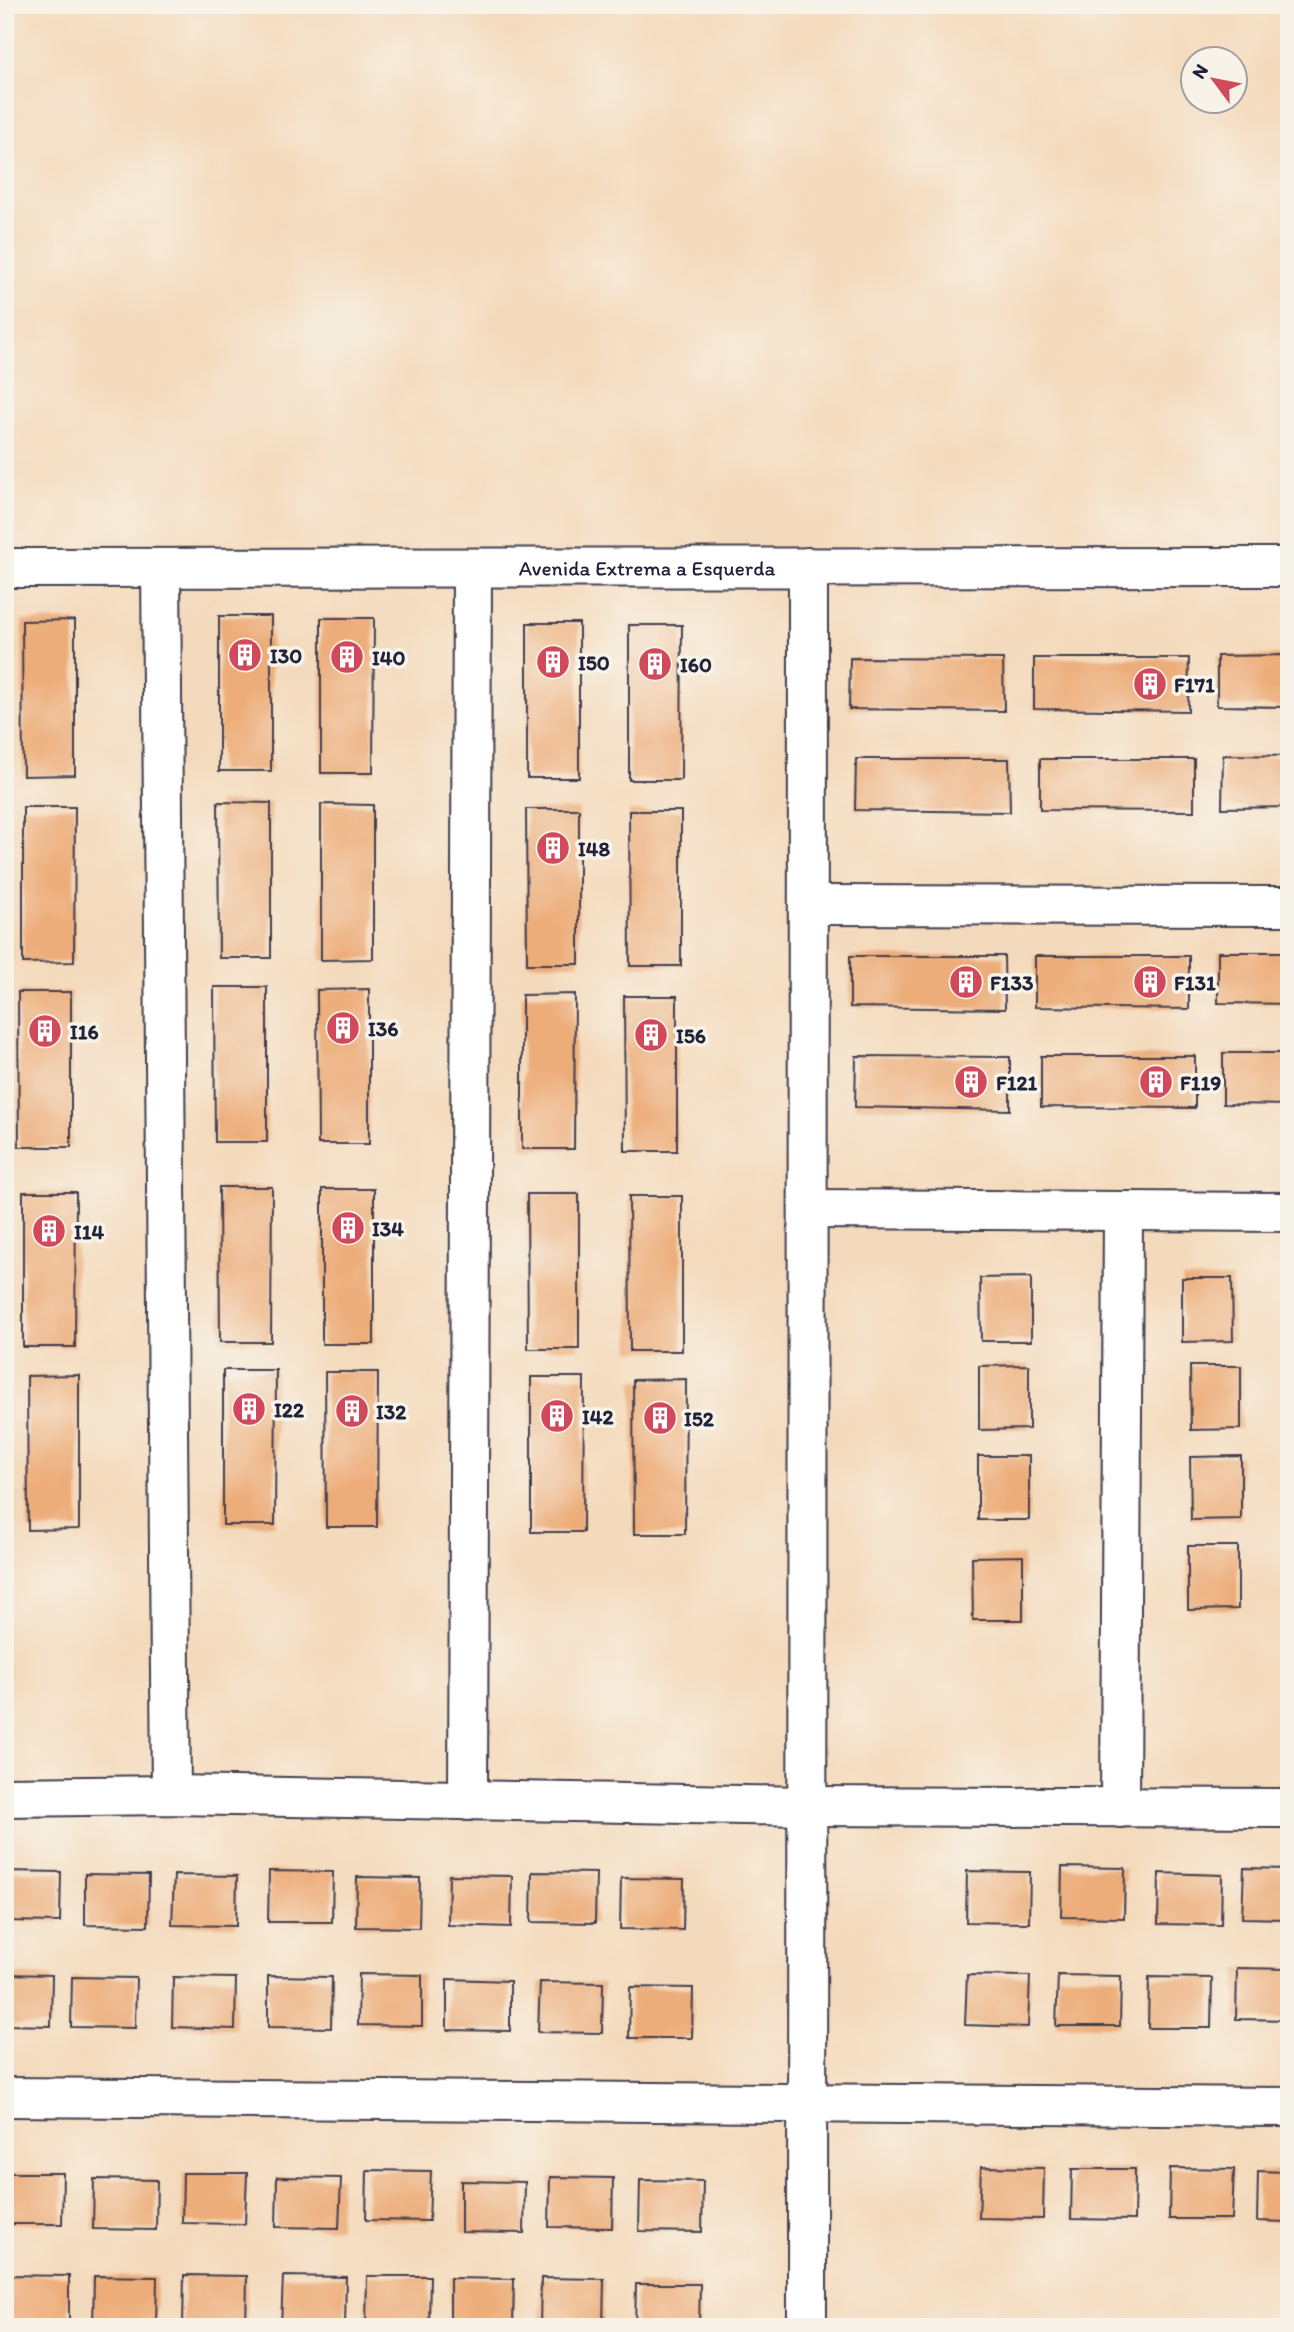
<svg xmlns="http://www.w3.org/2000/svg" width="1294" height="2332" viewBox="0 0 1294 2332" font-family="Itim,sans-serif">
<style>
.building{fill:#edad7a}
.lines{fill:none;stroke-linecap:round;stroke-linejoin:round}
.minor-casing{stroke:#423e4e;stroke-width:42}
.minor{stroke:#fff;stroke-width:38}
.labels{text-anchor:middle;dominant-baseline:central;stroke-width:7;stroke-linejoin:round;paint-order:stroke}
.street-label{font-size:21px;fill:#22223b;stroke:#f7f3e8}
.poi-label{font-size:21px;font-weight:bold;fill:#22223b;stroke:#f7f3e8;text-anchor:start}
</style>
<rect width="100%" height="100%" fill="#f7f3e8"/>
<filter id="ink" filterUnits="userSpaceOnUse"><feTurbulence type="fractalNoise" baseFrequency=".0143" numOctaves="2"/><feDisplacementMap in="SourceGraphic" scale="14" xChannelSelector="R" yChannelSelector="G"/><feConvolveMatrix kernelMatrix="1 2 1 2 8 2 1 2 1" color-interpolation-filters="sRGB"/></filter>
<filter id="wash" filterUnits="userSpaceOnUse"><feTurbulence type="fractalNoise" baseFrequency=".00686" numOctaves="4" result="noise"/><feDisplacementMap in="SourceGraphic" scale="28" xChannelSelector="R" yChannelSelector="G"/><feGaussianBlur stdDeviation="1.57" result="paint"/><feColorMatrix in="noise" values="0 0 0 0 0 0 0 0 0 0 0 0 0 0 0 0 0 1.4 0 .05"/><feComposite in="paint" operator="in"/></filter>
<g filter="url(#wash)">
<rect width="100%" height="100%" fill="#f4dabc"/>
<g id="blocks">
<g class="building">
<rect x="219" y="616" width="52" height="155"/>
<path d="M321 618H374L373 773H321Z"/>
<path d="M75 620V775L23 776 22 621Z"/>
<rect x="527" y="623" width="52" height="155"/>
<path d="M629 625H682L681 780H629Z"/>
<path d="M1289 655V707L1217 706V656Z"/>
<path d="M850 658 1003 659 1004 711 849 709Z"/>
<path d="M1034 658H1189L1188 711 1034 709Z"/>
<path d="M1223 755 1289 756V807L1222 808Z"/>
<path d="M856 759H1009L1010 812 855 810Z"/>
<path d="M1040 759H1194V811L1040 810Z"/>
<path d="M218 802 271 803V958H219Z"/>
<path d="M321 804 373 805V959L321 960Z"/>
<path d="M23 807H75L74 962 23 963Z"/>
<path d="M526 809H579V964H527Z"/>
<path d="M629 811H681V966H630Z"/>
<path d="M1218 952H1289V1004L1218 1003Z"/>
<path d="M850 956H1004L1005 1009 850 1007Z"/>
<path d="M1035 956H1189V1009L1035 1007Z"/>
<path d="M214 987H267V1142H215Z"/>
<path d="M369 989V1144H318L317 990Z"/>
<path d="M18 992H71V1147H19Z"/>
<path d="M575 994 574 1149H522V995Z"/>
<path d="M624 996H677V1151H625Z"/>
<path d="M1223 1053H1289V1105L1223 1104Z"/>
<path d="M856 1056 1010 1057V1110L855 1107Z"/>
<path d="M1041 1056H1195V1108L1041 1107Z"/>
<path d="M219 1187H272L271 1342H220Z"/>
<rect x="322" y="1189" width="52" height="155"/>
<path d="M23 1192H76L75 1347H23Z"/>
<path d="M527 1194H579V1349H528Z"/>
<path d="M629 1196H682V1351H630Z"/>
<rect x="1285" y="1276" width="4" height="63"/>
<path d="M1031 1277V1341H981L980 1278Z"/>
<path d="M1182 1278H1232L1233 1341 1182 1342Z"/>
<path d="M1029 1365V1429L979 1430V1366Z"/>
<path d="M1190 1366H1241V1429L1191 1430Z"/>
<path d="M223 1370H276L275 1525H223Z"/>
<path d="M325 1372H378L377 1527H326Z"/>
<path d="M79 1375V1529L28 1530 27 1376Z"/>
<path d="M531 1377H584L583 1532H531Z"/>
<path d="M686 1379 685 1534H634L633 1380Z"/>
<rect x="978" y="1456" width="51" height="64"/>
<path d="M1241 1456V1519L1191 1520 1190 1457Z"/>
<path d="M1188 1546H1238V1609L1188 1610Z"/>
<path d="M1023 1556V1620H973L972 1557Z"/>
<path d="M1062 1867 1125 1868 1124 1918 1061 1917Z"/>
<path d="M1244 1868 1289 1869V1919L1242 1918Z"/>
<path d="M5 1871 61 1872 60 1922 5 1921Z"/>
<path d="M269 1871 333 1872 332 1922H268Z"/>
<path d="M967 1871 1030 1872 1029 1923 966 1922Z"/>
<path d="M532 1872 596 1873 595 1923 531 1922Z"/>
<path d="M1159 1873 1222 1875 1221 1925 1158 1924Z"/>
<path d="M85 1874 149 1875 148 1926 85 1925Z"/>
<path d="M174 1875 237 1876 236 1926 172 1925Z"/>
<path d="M449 1875 512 1876 511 1927 448 1925Z"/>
<path d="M357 1877 420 1878 419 1928 356 1927Z"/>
<path d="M621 1878 684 1879 683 1930 620 1929Z"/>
<path d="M1237 1968 1289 1969V2020L1236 2019Z"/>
<path d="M5 1974 52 1975 51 2026 5 2025Z"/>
<path d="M359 1974 422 1975V2026L358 2025Z"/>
<path d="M967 1975 1030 1976 1028 2027 965 2025Z"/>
<path d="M1058 1975 1121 1976 1120 2026H1056Z"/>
<path d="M268 1976 332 1977 331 2028 268 2027Z"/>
<path d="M72 1977 136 1978 135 2028 71 2027Z"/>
<path d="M173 1977 236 1978 235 2029 172 2027Z"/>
<path d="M1149 1977 1212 1978 1211 2028H1148Z"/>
<path d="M447 1979 510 1981V2031L447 2030Z"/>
<path d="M540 1982 603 1983 602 2033 538 2032Z"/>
<path d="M630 1987 693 1988 692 2038H629Z"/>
<path d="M981 2167 1044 2168 1043 2219 979 2218Z"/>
<path d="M1170 2168 1234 2169 1232 2219H1169Z"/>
<path d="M1072 2169H1135L1134 2220 1071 2219Z"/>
<path d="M367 2170 431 2171 429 2221 366 2220Z"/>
<path d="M1258 2171 1289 2172V2222L1257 2221Z"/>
<path d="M5 2173H63L62 2224H5Z"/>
<path d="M183 2173H247L245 2224 182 2223Z"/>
<path d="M277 2177 341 2178 339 2228 276 2227Z"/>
<path d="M550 2177 613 2178 612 2228 549 2227Z"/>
<path d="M94 2179 157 2180 156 2230 93 2229Z"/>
<path d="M640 2180 703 2181 702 2232 639 2231Z"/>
<path d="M461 2181 525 2182 524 2233 461 2232Z"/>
<path d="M6 2275 69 2276V2327L5 2326Z"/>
<path d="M184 2275 247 2276 246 2327 183 2326Z"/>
<path d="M94 2276 157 2277 156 2327 93 2326Z"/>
<path d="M283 2276 346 2277 345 2327 281 2326Z"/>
<path d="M367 2276H430L429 2327 366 2326Z"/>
<path d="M450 2278 514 2279 513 2327H450Z"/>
<path d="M541 2278 604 2279 603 2327H540Z"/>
<path d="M636 2284H700L699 2327H635Z"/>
</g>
</g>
</g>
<g filter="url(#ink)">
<use href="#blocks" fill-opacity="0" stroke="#423e4e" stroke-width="2"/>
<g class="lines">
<g class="minor-casing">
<g id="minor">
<path id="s1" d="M5 568 1289 567"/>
<path d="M161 568 171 1795"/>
<path d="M808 905 1289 906"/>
<path d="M808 1209 1289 1212"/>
<path d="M5 1797 171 1795 807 1806 1289 1808"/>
<path d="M468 1801 472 568"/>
<path d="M1120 1808 1123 1211"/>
<path d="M5 2097 1289 2107"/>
<path d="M807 2327 808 567"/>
</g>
</g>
<use href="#minor" class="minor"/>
</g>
</g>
<defs>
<g id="building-disc" transform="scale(1.75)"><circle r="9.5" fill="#d1495b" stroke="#f7f3e8"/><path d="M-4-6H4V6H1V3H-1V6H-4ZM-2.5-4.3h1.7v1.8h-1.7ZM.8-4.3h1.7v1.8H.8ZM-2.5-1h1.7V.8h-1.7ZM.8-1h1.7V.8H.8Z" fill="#fff"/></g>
</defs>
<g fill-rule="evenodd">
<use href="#building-disc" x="245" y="655"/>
<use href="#building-disc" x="347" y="657"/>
<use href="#building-disc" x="553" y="662"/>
<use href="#building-disc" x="655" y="664"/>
<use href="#building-disc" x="1150" y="684"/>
<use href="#building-disc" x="553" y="848"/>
<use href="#building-disc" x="966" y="982"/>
<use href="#building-disc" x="1150" y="982"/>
<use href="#building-disc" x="343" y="1028"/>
<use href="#building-disc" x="45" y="1031"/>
<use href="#building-disc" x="651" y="1035"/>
<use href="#building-disc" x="971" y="1082"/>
<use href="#building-disc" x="1156" y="1082"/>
<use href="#building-disc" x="348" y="1228"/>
<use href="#building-disc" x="49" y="1231"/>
<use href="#building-disc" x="249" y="1409"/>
<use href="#building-disc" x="352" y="1411"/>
<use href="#building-disc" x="557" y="1416"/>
<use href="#building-disc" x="660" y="1418"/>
</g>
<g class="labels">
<g class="street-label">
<text stroke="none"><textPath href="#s1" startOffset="642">Avenida Extrema a Esquerda</textPath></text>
</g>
<g class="poi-label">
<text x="270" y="655">I30</text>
<text x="372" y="657">I40</text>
<text x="578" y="662">I50</text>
<text x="680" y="664">I60</text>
<text x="1174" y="684">F171</text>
<text x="578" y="848">I48</text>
<text x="990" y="982">F133</text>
<text x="1174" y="982">F131</text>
<text x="368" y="1028">I36</text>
<text x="70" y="1031">I16</text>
<text x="676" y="1035">I56</text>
<text x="996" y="1082">F121</text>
<text x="1180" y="1082">F119</text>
<text x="372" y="1228">I34</text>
<text x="74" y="1231">I14</text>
<text x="274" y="1409">I22</text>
<text x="376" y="1411">I32</text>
<text x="582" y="1416">I42</text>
<text x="684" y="1418">I52</text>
</g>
</g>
<rect width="1294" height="2332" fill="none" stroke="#f7f3e8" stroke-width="28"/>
<g transform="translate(1214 80) rotate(302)"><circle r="33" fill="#f7f3e8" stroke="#a29fa3" stroke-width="2"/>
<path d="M0-5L12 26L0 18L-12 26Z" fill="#d1495b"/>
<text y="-10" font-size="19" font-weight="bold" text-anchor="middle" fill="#22223b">N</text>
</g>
</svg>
